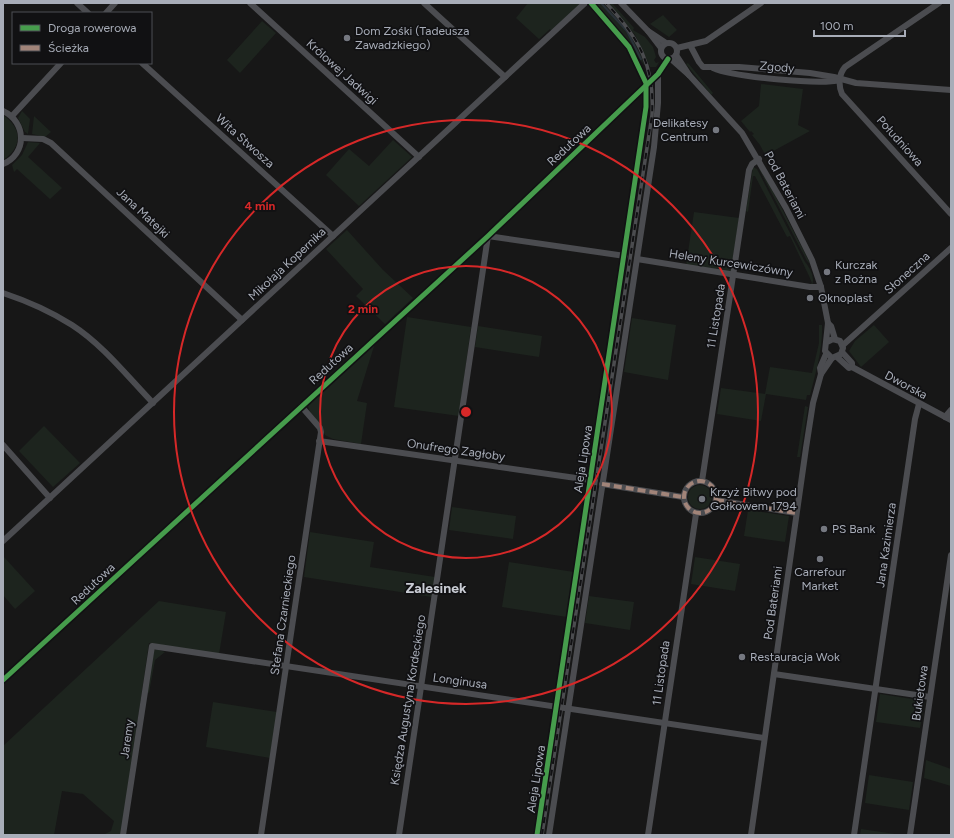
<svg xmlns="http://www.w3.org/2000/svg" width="954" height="838" viewBox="0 0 954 838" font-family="Figtree,sans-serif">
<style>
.green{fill:#1d241e}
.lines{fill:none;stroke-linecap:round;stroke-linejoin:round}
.stream{stroke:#2a3239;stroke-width:2}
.minor{stroke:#4b4c50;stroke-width:6}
.rail-casing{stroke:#4b4c4f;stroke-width:3.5}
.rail{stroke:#111113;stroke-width:2;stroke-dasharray:6;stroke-linecap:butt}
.quiet{stroke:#a18479;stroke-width:4;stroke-dasharray:8 4;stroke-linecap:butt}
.cycleway-casing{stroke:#111113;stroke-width:8}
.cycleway{stroke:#469c4c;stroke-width:5}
.ring{fill:none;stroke:#d62828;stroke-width:2}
.poi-dot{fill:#757880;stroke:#111113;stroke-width:1.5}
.labels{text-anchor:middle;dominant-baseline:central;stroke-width:3.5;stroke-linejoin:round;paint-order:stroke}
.poi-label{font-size:12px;fill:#a8adb8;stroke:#111113;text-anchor:start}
.street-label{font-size:12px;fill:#a8adb8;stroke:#111113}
.quarter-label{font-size:14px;font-weight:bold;fill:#c9ccd4;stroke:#111113}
.centre{fill:#d62828;stroke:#111113;stroke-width:2}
.ring-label{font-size:12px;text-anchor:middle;font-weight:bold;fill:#d62828;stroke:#111113;stroke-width:3.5;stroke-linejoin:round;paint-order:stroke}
</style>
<rect width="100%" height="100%" fill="#171717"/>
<g class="green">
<path d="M528 3H579L580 6 552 32 550 29 539 39 516 18Z"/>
<path d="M603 3C622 22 637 41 646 67L636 55 624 36 595 4Z"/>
<path d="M608 3H612L634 28 633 30 645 37 653 47 656 57 654 60 656 63 659 62 656 67H650L635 35Z"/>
<path d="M663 15 677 30 669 37 650 24Z"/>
<path d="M262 21 276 33 240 73 227 60Z"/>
<path d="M688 63 713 93 711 95 686 64Z"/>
<path d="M761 84 803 89 798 125 810 131 766 155 774 172 760 145 752 135 754 134 751 131 750 132 741 121 759 106Z"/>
<path d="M22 111 30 119 28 134 25 132 18 118Z"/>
<path d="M3 115C22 128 23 147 3 160Z"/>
<path d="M34 116 51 132 45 137 32 134Z"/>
<path d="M393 140 412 157 359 206 326 175 349 149 369 166Z"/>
<path d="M28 142 40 143 28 157 62 188 50 199 17 169 14 172 12 165 22 155Z"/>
<path d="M753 167 757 169 805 262C811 269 815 278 812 286L810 284 812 283 809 276 790 236 787 237 755 176H753L748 212 746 211Z"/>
<path d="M761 168 811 265 807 261 759 169Z"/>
<path d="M694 212 739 218 731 272 686 266Z"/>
<path d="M347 230 383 270 413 298 385 324 356 296 363 289 326 249Z"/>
<path d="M407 317 471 327 459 416 394 407Z"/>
<path d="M632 318 676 325 668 380 624 372Z"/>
<path d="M819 325H822C823 348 816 372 810 395H807L806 400 766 394 761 421 717 414 721 388 765 394 770 367 812 373 819 343Z"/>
<path d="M874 325 889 342 861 367 849 351 855 341Z"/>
<path d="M478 326 542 336 539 357 475 347Z"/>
<path d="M375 343 357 401 367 403 361 444 333 439 325 435C321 424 310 417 308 406Z"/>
<path d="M805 406 808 407 800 457H797Z"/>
<path d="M44 426 80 463 53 487 19 451Z"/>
<circle cx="700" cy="497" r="12"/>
<path d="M452 507 516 516 513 539 449 530Z"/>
<path d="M748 510 789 516 785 542 744 536Z"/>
<path d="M310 532 374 542 370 567 435 577 432 597 304 577Z"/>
<path d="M3 556 35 591 15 609 3 595Z"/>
<path d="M695 557 740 564 735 591 691 584Z"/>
<path d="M509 562 574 572 567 617 502 607Z"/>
<path d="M589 596 634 602 630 630 585 623Z"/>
<path d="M159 601 226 612 219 654 149 643 121 835H103L111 831 114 821 83 794 62 791 54 835H3V746Z"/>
<path d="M156 649 165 652 155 660 149 693 147 692 154 650Z"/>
<path d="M880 694 925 701 920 728 876 722Z"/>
<path d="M213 702 277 712 270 758 206 747Z"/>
<path d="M926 760 951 769V786L924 778Z"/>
<path d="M869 775 913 782 909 810 865 803Z"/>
<path d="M861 829 902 835H860Z"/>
</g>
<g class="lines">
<path class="stream" d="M601 3 627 31 641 59"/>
<g class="minor">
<path d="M77 3 88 13"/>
<path d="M250 3 419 157"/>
<path d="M424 3 505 77"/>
<path d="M621 3 648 31 661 48"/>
<path d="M939 3 845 67C839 74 838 85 842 94L951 214"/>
<path d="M106 13 115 3"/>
<path d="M648 31 666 43"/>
<circle cx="669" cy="51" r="8"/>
<path d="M690 45 699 62 703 67H739L810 73 834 77 856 83 951 90"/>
<path d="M677 48 706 41 761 3"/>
<path d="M676 55 689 75"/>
<path d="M671 59 689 75 742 133 786 208 812 260 821 287 828 323 825 351 832 358 841 354 843 348 840 341 833 339 827 342"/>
<path d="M142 63 333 236"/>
<path d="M713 68C733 77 820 85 840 80"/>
<path d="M3 111C27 122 27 154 3 164"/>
<path d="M12 116 61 63"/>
<path d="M22 138 43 139 51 143 242 320"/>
<path d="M637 259 810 287H821"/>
<path d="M3 293C27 301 50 311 72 325 103 345 127 376 153 403"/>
<path d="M828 323 831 326 835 339"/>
<path d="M843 345 951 248"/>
<path d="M842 352 852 363V367"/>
<path d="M837 357 849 368 852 367 951 420"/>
<path d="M821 374 832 358"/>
<path d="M945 417 951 410"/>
<path d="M319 441 590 480"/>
<path d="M3 445 50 498"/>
<circle cx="700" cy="497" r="16"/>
<path d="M702 481 749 170 752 164 759 159"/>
<path d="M602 484 683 497"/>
<path d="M716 500 796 513"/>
<path d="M3 541 585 3"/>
<path d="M774 674 930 697"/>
<path d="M3 680 488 236 658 74 668 59"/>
<path d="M123 835 152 646 764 738"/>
<path d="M261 835 321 432 320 428 301 406"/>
<path d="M399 835 488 236 625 256"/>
<path d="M537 835 646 107V83L629 47 591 3"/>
<path d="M549 835 654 147 658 103V74"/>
<path d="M648 835 696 514"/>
<path d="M751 835 806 448 813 403 821 374 820 368 826 354"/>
<path d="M854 835 915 419 919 404"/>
<path d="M910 835 951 555"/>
</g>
<g class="rail-casing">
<path id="rail" d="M542 835 652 115C655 66 639 38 606 3"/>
</g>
<use href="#rail" class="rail"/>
<g class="quiet">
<circle cx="700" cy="497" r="16"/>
<path d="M602 484 683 497"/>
<path d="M716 500 796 513"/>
</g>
<g class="cycleway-casing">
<g id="cycleway">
<path d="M3 680 488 236 658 74 668 59"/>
<path d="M537 835 646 107V83L629 47 591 3"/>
</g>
</g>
<use href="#cycleway" class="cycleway"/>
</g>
<g class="ring">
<circle cx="466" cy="412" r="146"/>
<circle cx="466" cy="412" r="292"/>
</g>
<g class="poi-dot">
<circle cx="347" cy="38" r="4"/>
<circle cx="716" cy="130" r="4"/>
<circle cx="827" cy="272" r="4"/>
<circle cx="810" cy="298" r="4"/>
<circle cx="702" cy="499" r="4"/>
<circle cx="824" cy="529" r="4"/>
<circle cx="820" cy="559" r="4"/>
<circle cx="742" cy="657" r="4"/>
</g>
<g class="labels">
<g class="poi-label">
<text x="355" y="31">Dom Zośki (Tadeusza<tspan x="355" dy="14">Zawadzkiego)</tspan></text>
<text x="708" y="123" text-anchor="end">Delikatesy<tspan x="708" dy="14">Centrum</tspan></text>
<text x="835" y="265">Kurczak<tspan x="835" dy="14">z Rożna</tspan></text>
<text x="818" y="298">Oknoplast</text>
<text x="710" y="492">Krzyż Bitwy pod<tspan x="710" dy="14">Gołkowem 1794</tspan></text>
<text x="832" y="529">PS Bank</text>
<text x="820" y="572" text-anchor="middle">Carrefour<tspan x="820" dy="14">Market</tspan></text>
<text x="750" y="657">Restauracja Wok</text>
</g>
<g class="street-label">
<text transform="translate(777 67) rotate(5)">Zgody</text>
<text transform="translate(342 72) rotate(42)">Królowej Jadwigi</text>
<text transform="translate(245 141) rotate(42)">Wita Stwosza</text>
<text transform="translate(900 141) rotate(48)">Południowa</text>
<text transform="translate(569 145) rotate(-43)">Redutowa</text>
<text transform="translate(785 185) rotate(62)">Pod Bateriami</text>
<text transform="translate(143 213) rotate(43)">Jana Matejki</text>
<text transform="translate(731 263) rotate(9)">Heleny Kurcewiczówny</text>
<text transform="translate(287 264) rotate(-43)">Mikołaja Kopernika</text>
<text transform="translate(907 273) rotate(-42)">Słoneczna</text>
<text transform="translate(716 316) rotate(-81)">11 Listopada</text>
<text transform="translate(331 364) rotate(-42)">Redutowa</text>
<text transform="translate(906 385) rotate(28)">Dworska</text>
<text transform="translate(456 450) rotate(8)">Onufrego Zagłoby</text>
<text transform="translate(583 459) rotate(-81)">Aleja Lipowa</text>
<text transform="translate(886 545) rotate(-82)">Jana Kazimierza</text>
<text transform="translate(93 584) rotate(-43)">Redutowa</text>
<text transform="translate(773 603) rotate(-82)">Pod Bateriami</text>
<text transform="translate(283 615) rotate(-82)">Stefana Czarnieckiego</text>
<text transform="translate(661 673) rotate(-82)">11 Listopada</text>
<text transform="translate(460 681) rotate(8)">Longinusa</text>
<text transform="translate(920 693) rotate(-82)">Bukietowa</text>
<text transform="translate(408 700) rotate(-81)">Księdza Augustyna Kordeckiego</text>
<text transform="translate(127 739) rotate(-82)">Jaremy</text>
<text transform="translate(536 779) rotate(-81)">Aleja Lipowa</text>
</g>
<g class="quarter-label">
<text x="436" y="588">Zalesinek</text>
</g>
</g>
<circle cx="466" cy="412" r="6" class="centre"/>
<g class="ring-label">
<text x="260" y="210">4 min</text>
<text x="363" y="313">2 min</text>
</g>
<rect width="954" height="838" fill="none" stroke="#a8adb8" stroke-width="8"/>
<rect x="12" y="12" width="140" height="52" fill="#111113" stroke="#4d4f55"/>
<rect x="20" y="25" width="20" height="6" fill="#469c4c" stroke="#4d4f55"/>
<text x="48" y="32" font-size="12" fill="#a8adb8">Droga rowerowa</text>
<rect x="20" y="45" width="20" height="6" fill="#a18479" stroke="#4d4f55"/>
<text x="48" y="52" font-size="12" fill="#a8adb8">Ścieżka</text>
<path d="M814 30v6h91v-6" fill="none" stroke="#a8adb8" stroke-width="2"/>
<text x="820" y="30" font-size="12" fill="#a8adb8" stroke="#111113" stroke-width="3" paint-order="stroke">100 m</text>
</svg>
